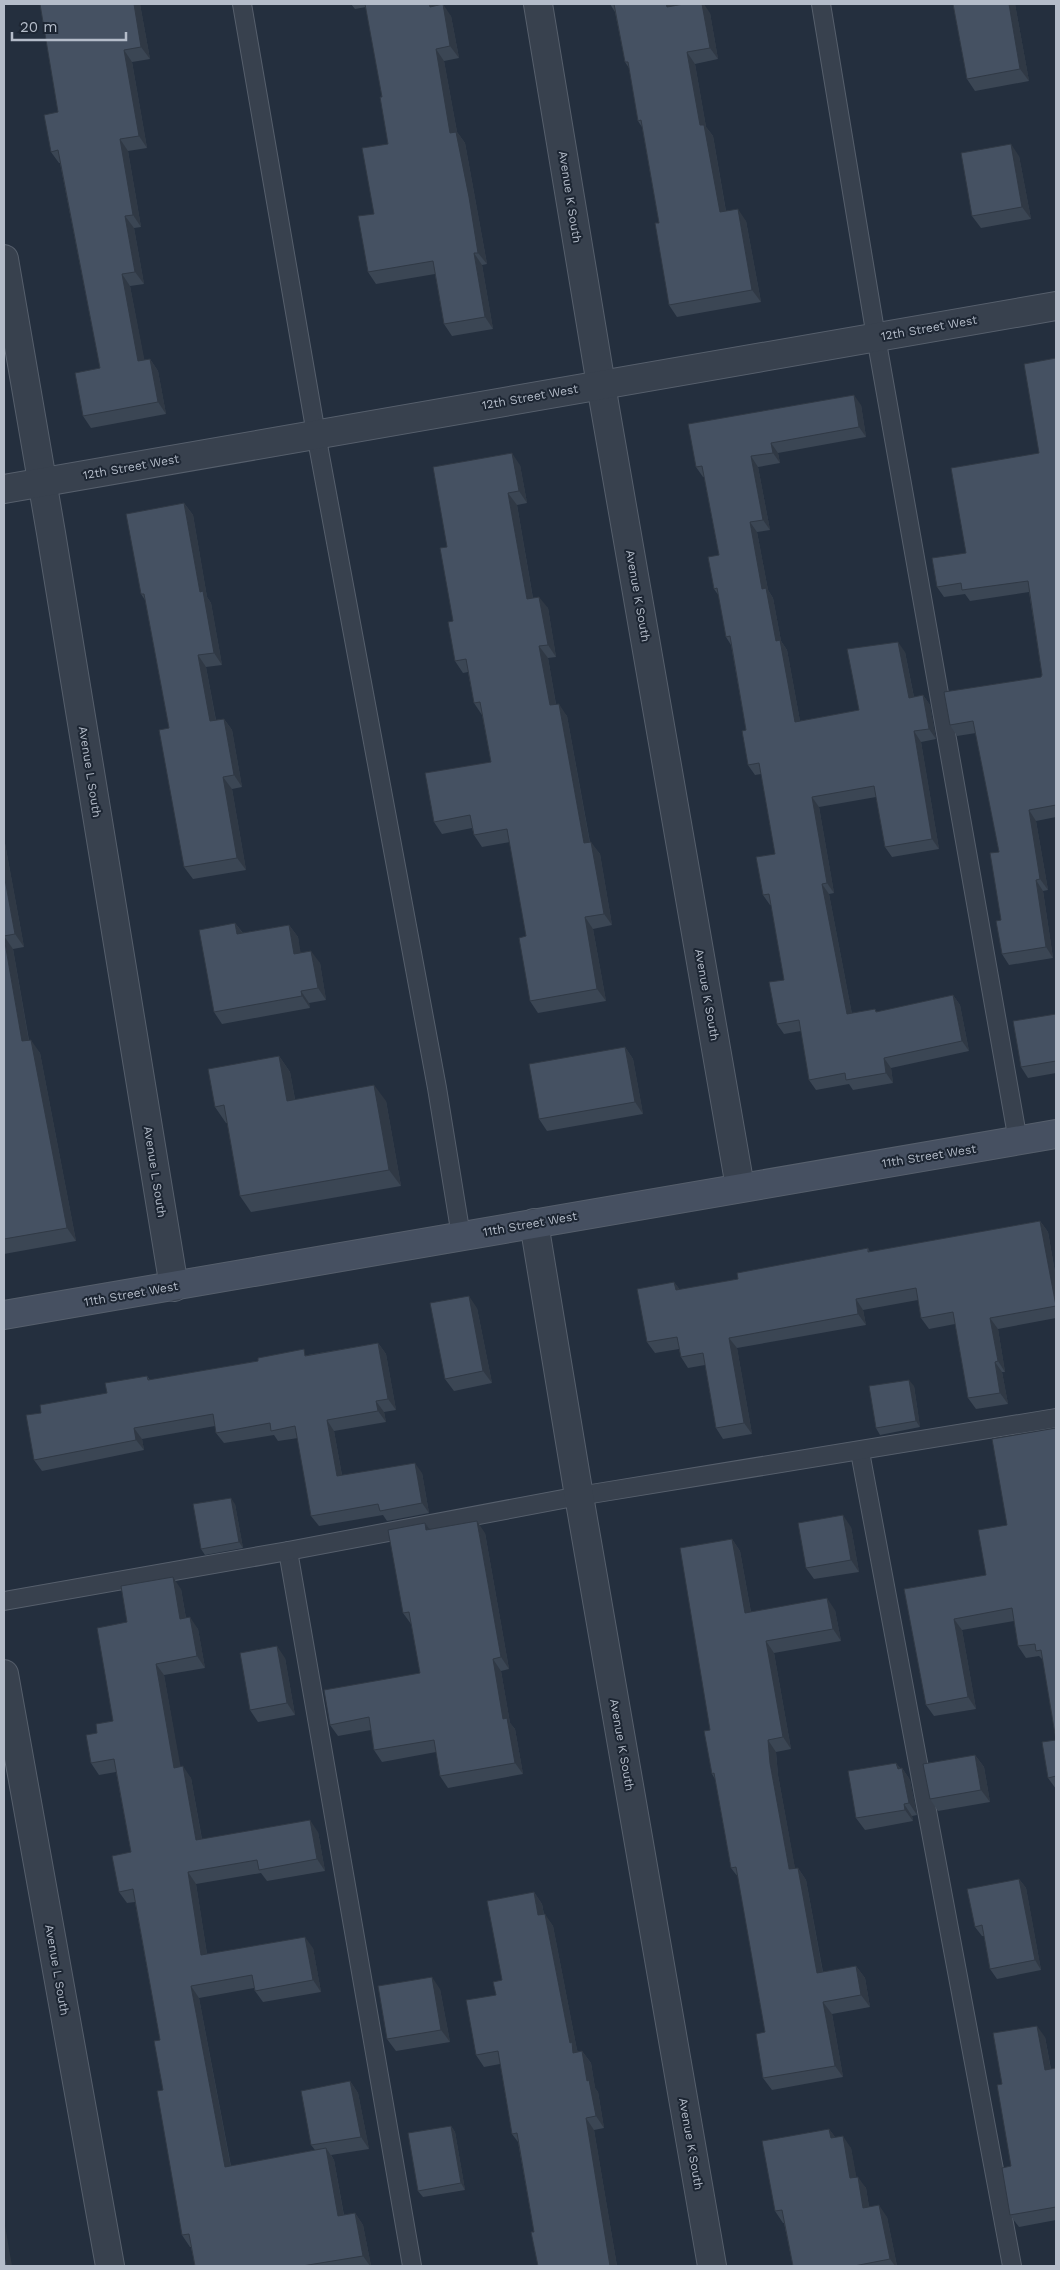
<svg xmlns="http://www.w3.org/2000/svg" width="1060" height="2270" viewBox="0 0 1060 2270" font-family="'Work Sans',sans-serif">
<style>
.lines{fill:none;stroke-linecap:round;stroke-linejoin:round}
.lane-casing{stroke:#565f6c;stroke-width:20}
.street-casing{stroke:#565f6c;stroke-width:30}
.secondary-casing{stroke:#565f6c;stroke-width:30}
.lane{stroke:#38414e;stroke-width:18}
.street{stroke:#38414e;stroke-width:28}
.secondary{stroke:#465061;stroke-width:28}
.wall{fill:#3b4654}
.shaded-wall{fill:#303945}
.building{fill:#455162;stroke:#303945}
.labels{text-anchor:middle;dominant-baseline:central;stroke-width:4;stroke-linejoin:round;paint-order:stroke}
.street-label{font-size:12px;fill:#b4bcc9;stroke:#1d2633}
</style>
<rect width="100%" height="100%" fill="#242f3e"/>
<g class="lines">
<g class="lane-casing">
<g id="lane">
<path d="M242 4 316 434 437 1088 461 1236"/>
<path d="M821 4 876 337 1018 1141"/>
<path d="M860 1452 1012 2266"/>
<path d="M288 1551 412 2266"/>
<path d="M4 1601 288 1551 579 1496 1056 1418"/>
</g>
</g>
<g class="street-casing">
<g id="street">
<path d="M538 4 601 385 740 1187"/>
<path d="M4 259 51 533 174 1287"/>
<path d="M4 489 1056 306"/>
<path d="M534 1223 579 1496 712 2266"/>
<path d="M4 1674 110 2266"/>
</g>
</g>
<g class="secondary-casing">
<path id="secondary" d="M4 1315 1056 1134"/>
</g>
<use href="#lane" class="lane"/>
<use href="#street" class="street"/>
<use href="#secondary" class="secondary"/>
</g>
<g class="wall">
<path d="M40 4H140L150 59 132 62 147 148 128 151 141 227 134 228 144 284 130 286 144 360 150 359 158 371 166 414 91 428 83 416 100 368 60 163H59L51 152 58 112Z"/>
<path d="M351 4H436V6L451 16 459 58 444 61 457 132 465 143 487 264 482 265 493 329 452 336 444 324 435 274 376 284 368 272 374 214 388 144 382 97 366 7 355 9Z"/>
<path d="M610 4H673V6L710 13 718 59 695 64 706 127 713 136 726 211 746 221 761 302 677 317 669 305 659 223 642 127 638 121 629 68 625 62 615 12Z"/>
<path d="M951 4H1015L1029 81 975 91 967 79 953 4Z"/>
<path d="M1019 156 1031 219 981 228 972 216Z"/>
<path d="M1056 358V817L1036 821 1048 890 1043 891 1053 958 1009 965 1002 954 999 852 976 733 957 736 950 725 1041 677 1042 675 1029 592 970 601 965 594 944 597 937 587 966 553 1039 453Z"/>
<path d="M861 405 866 437 778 453 780 463 758 467 770 530 757 532 768 590 773 598 781 641 787 650 800 721 859 710 905 652 914 697 923 695 930 705 936 739 921 742 939 849 892 857 885 847 876 797 819 807 834 893 829 894 852 1014 875 1009 877 1012 953 995 960 1005 969 1051 891 1068 893 1083 853 1090 849 1084 816 1090 809 1080 801 1031 784 1034 777 1024 784 980 771 905H770L763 895 775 854 761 774 755 775 748 765 746 730 731 645 726 637 719 596 714 589 719 555 704 477H703L696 467Z"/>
<path d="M520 465 527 503 517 505 533 598 548 608 556 657 548 658 556 704 567 716 590 842 600 854 612 925 593 929 606 1001 538 1013 530 1001 526 936 510 842 482 847 474 835 472 828 442 834 434 822 491 762 482 715 474 703 468 672 463 673 455 661 453 621Z"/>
<path d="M184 503 193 515 207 597 211 603 222 665 206 667 216 720 224 719 232 730 242 787 232 789 246 870 193 879 184 867 169 728 145 600 141 594Z"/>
<path d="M4 838 24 947 13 949 29 1040 40 1053 76 1241 4 1254Z"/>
<path d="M235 923 243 933 289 925 298 937 300 953 320 963 326 1000 309 1003 310 1008 222 1024 214 1012Z"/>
<path d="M1056 1014V1073L1028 1078 1021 1067Z"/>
<path d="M625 1047 633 1059 643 1114 547 1131 539 1119Z"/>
<path d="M279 1056 290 1072 295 1099 386 1101 401 1186 251 1212 240 1196 227 1123H226L215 1107Z"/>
<path d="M1040 1221 1048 1232 1056 1278V1318L998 1329 1005 1372H1002L1008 1404 976 1409 968 1398 955 1324 929 1329 921 1318 918 1300 863 1310 866 1325 737 1348 752 1434 723 1439 716 1428 705 1365 688 1368 681 1357 679 1349 655 1353 647 1342 674 1282 680 1290 738 1279 868 1248 870 1252Z"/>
<path d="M477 1308 492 1383 454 1391 445 1379Z"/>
<path d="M378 1343 386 1354 396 1410 384 1412 386 1422 334 1431 342 1475 422 1473 429 1513 387 1521 383 1515 319 1526 311 1516 298 1438 278 1441 274 1435 224 1443 216 1433 215 1426 142 1439 144 1450 42 1471 34 1460 41 1413 107 1393 147 1376 150 1380 308 1355Z"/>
<path d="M914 1386 920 1427 880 1435 876 1428Z"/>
<path d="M1056 1428V1789L1048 1778 1056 1740 1043 1660 1039 1656 1026 1658 1018 1646 1014 1621 962 1630 976 1709 934 1716 926 1705 904 1589 986 1575 1007 1525Z"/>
<path d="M235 1504 243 1548 205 1555 201 1549Z"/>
<path d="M425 1523 430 1530 485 1533 509 1669 501 1671 510 1723 515 1729 523 1774 448 1788 440 1776 436 1752 382 1762 374 1750 371 1730 338 1736 330 1725 420 1673 411 1624 403 1613Z"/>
<path d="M851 1527 859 1572 814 1579 806 1568Z"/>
<path d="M732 1539 740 1551 751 1612 835 1610 841 1641 774 1653 791 1749 776 1752 778 1775 795 1869 798 1868 806 1880 823 1972 856 1966 865 1978 870 2007 832 2014 843 2077 772 2090 763 2078 765 2032 738 1877 731 1868 715 1779 712 1774 710 1730Z"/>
<path d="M181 1589 186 1618 198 1629 205 1668 164 1675 180 1767 191 1778 202 1839 318 1832 325 1871 267 1881 261 1873 196 1884 207 1954 313 1948 321 1992 263 2002 255 1991 254 1988 199 1998 231 2166 315 2150 311 2145 350 2081 358 2093 369 2149 331 2155 334 2160 344 2215 355 2213 363 2225 371 2266H195L191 2247H190L182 2235 163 2090 160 2040 135 1902 127 1903 119 1892 131 1852 116 1772 99 1775 91 1763 97 1733 113 1721 127 1622Z"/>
<path d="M285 1658 295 1715 258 1722 250 1710Z"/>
<path d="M975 1755 984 1767 990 1802 938 1811 930 1799Z"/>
<path d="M896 1763 900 1768H902L910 1780 917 1815 912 1816 913 1821 865 1830 856 1818Z"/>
<path d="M1019 1879 1026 1888 1041 1970 997 1979 990 1969 984 1936H982L975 1927Z"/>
<path d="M534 1892 542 1904 544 1914 553 1926 577 2050 578 2052 582 2051 591 2063 595 2088 598 2092 604 2128 594 2130 617 2266H538L534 2232 518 2142 512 2134 500 2064 484 2067 476 2055 502 1980Z"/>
<path d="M440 1989 450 2042 396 2051 387 2039Z"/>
<path d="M1045 2037 1051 2069 1056 2068V2220L1019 2227 1010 2215 1011 2166 1002 2084Z"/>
<path d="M451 2126 455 2132 465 2190 423 2197 418 2191Z"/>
<path d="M829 2129 835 2137 851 2148 856 2177 866 2188 869 2207 887 2217 897 2266H793L784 2223H783L775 2211Z"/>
</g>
<g class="shaded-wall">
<path d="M134 4H140L150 59 141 47Z"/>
<path d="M429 4H436L438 19 430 7Z"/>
<path d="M443 4 451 16 459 58 450 46Z"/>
<path d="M666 4H673L675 19 667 7Z"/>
<path d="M702 4H704L710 13 718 59 710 48Z"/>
<path d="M1009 4H1015L1029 81 1020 69Z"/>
<path d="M436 49 444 61 457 132 465 143 487 264 478 253 450 133Z"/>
<path d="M124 50 132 62 147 148 139 136Z"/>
<path d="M687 52 695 64 706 127 713 136 728 224 720 212 700 125Z"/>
<path d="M120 139 128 151 141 227 133 215Z"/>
<path d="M1011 144 1019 156 1031 219 1022 207Z"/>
<path d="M738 209 746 221 761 302 752 290Z"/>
<path d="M125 216 134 228 144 284 135 272Z"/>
<path d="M474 253 482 265 493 329 485 317Z"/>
<path d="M122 274 130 286 147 373 138 361Z"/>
<path d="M150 359 158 371 166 414 158 402Z"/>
<path d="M854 395 861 405 866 437 859 427Z"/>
<path d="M771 443 778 453 780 463 773 453Z"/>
<path d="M512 453 520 465 527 503 519 491Z"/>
<path d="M751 456 758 467 770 530 763 520Z"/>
<path d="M508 493 517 505 535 611 527 599Z"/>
<path d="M184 503 193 515 207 597 211 603 222 665 214 653 200 592Z"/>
<path d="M750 522 757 532 768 590 773 598 781 641 787 650 802 732 795 722 776 641 762 589Z"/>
<path d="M539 597 548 608 556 657 548 645Z"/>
<path d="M898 642 905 652 916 708 909 698Z"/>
<path d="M539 646 548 658 558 717 550 705Z"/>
<path d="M198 655 206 667 218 733 210 721Z"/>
<path d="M923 695 930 705 936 739 929 729Z"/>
<path d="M559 704 567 716 592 855 584 843Z"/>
<path d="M224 719 232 730 242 787 234 775Z"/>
<path d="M914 731 921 742 939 849 932 839Z"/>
<path d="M223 777 232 789 246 870 237 858Z"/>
<path d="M812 797 819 807 834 893 827 883Z"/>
<path d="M1029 810 1036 821 1048 890 1040 879Z"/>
<path d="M4 838 24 947 15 934 4 874Z"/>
<path d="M591 842 600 854 612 925 604 914Z"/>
<path d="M1036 880 1043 891 1053 958 1046 947Z"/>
<path d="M822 884 829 894 854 1025 847 1014Z"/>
<path d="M585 917 593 929 606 1001 597 989Z"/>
<path d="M235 923 244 935 237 934Z"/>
<path d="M289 925 298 937 303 966 294 954Z"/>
<path d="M4 936 13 949 31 1054 22 1041Z"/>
<path d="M311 951 320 963 326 1000 318 988Z"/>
<path d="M301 991 309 1003 310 1008 302 996Z"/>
<path d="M953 995 960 1005 969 1051 962 1041Z"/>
<path d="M31 1040 40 1053 76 1241 67 1228Z"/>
<path d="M625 1047 633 1059 643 1114 635 1102Z"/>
<path d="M279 1056 290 1072 298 1117 287 1101Z"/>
<path d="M884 1058 891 1068 893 1083 886 1073Z"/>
<path d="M374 1085 386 1101 401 1186 389 1170Z"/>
<path d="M1040 1221 1048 1232 1056 1278V1307Z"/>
<path d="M674 1282 682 1293 676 1290Z"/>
<path d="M469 1296 477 1308 492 1383 483 1371Z"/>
<path d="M856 1299 863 1310 866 1325 858 1314Z"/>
<path d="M990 1318 998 1329 1005 1372 998 1361Z"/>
<path d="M729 1338 737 1348 752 1434 744 1423Z"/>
<path d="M378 1343 386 1354 396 1410 388 1399Z"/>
<path d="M995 1362 1002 1372 1008 1404 1000 1393Z"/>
<path d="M909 1380 914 1386 920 1427 916 1421Z"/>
<path d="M376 1401 384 1412 386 1422 378 1411Z"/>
<path d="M327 1420 334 1431 344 1487 337 1476Z"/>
<path d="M134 1428 142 1439 144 1450 136 1440Z"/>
<path d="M415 1463 422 1473 429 1513 422 1503Z"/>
<path d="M231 1498 235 1504 243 1548 239 1542Z"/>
<path d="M843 1515 851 1527 859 1572 851 1560Z"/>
<path d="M477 1521 485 1533 509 1669 501 1657Z"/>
<path d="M425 1523 433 1534 426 1530Z"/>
<path d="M732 1539 740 1551 753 1624 745 1613Z"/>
<path d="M173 1577 181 1589 188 1631 180 1619Z"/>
<path d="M827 1598 835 1610 841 1641 833 1629Z"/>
<path d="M190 1617 198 1629 205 1668 197 1656Z"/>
<path d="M954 1619 962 1630 976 1709 968 1697Z"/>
<path d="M766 1641 774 1653 791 1749 783 1737Z"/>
<path d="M277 1646 285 1658 295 1715 287 1703Z"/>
<path d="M493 1659 501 1671 510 1723 515 1729 523 1774 515 1763 503 1719Z"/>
<path d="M156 1664 164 1675 183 1780 174 1768Z"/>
<path d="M768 1740 776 1752 778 1775 797 1879 789 1868 770 1763Z"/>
<path d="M975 1755 984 1767 990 1802 981 1790Z"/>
<path d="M896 1763 903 1772 902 1768 910 1780 917 1815 909 1803 898 1769Z"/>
<path d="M183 1766 191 1778 204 1852 196 1840Z"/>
<path d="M904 1804 912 1816 913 1821 905 1810Z"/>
<path d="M310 1820 318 1832 325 1871 317 1859Z"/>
<path d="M798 1868 806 1880 825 1985 817 1973Z"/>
<path d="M188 1872 196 1884 209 1967 201 1955Z"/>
<path d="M1019 1879 1026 1888 1041 1970 1035 1960Z"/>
<path d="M534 1892 542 1904 546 1927 538 1915Z"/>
<path d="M545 1914 553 1926 577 2050 580 2054 573 2053 570 2043Z"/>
<path d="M305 1937 313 1948 321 1992 313 1980Z"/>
<path d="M856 1966 865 1978 870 2007 861 1995Z"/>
<path d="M432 1977 440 1989 450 2042 441 2030Z"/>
<path d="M191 1986 199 1998 233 2179 225 2167Z"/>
<path d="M823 2002 832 2014 843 2077 835 2066Z"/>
<path d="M1037 2026 1045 2037 1053 2082 1045 2070Z"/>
<path d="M582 2051 591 2063 595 2088 598 2092 604 2128 596 2116 587 2081Z"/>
<path d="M350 2081 358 2093 369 2149 361 2137Z"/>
<path d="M586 2118 594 2130 617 2266H610Z"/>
<path d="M451 2126 455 2132 465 2190 461 2183Z"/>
<path d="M829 2129 838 2141 831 2138Z"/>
<path d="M843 2136 851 2148 859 2190 850 2178Z"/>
<path d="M326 2148 334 2160 346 2228 338 2216Z"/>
<path d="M858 2177 866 2188 871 2220 863 2208Z"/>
<path d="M879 2205 887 2217 897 2266H895L890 2259Z"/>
<path d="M355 2213 363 2225 371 2266H370L363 2256Z"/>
<path d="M4 2220 12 2266H7L4 2250Z"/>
</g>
<g class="building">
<path d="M40 4H134L141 47 124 50 139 136 120 139 133 215 125 216 135 272 122 274 138 361 150 359 158 402 83 416 75 373 100 368 58 150 51 152 44 115 58 112Z"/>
<path d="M365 4H429L430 7 443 4 450 46 436 49 450 133 456 132 469 197 478 253H474L485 317 444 324 433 261 368 272 358 216 374 214 362 148 388 144 380 97H382Z"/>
<path d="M614 4H666L667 7 684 4H702L710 48 687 52 700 125H704L720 212 738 209 752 290 669 305 655 223H659L641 120 638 121 628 62H625Z"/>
<path d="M953 4H1009L1020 69 967 79Z"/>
<path d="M1011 144 1022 207 972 216 961 153Z"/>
<path d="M1056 358V805L1029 810 1040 879 1036 880 1046 947 1002 954 996 921 1001 920 990 853 999 852 973 721 950 725 944 692 1041 677 1042 675 1028 581 962 590 961 583 937 587 932 558 966 553 951 468 1039 453 1024 364Z"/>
<path d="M854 395 859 427 771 443 773 453 751 456 763 520 750 522 762 589 766 588 776 641 780 640 795 722 859 710 847 649 898 642 909 698 923 695 929 729 914 731 932 839 885 847 874 786 812 797 827 883 822 884 847 1014 875 1009 876 1012 953 995 962 1041 884 1058 886 1073 846 1080 845 1073 809 1080 799 1020 777 1024 769 982 784 980 769 894 763 895 756 857 775 854 759 763 748 765 742 731 746 730 730 636 726 637 717 588 714 589 708 557 719 555 702 466 696 467 688 424Z"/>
<path d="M512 453 519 491 508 493 527 599 539 597 548 645 539 646 550 705 559 704 584 843 591 842 604 914 585 917 597 989 530 1001 519 938 526 936 507 829 474 835 470 815 434 822 425 773 491 762 480 702 474 703 466 659 455 661 448 622 453 621 440 548 447 547 433 467Z"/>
<path d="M184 503 200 592 203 591 214 653 198 655 210 721 224 719 234 775 223 777 237 858 184 867 159 730 169 728 144 594H141L126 514Z"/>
<path d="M4 874 15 934 4 936Z"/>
<path d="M235 923 237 934 289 925 294 954 311 951 318 988 301 991 302 996 214 1012 199 930Z"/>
<path d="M4 937 22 1041 31 1040 67 1228 4 1239Z"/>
<path d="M1056 1014V1061L1021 1067 1013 1021Z"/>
<path d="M625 1047 635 1102 539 1119 529 1064Z"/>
<path d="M279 1056 287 1101 374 1085 389 1170 240 1196 224 1105 215 1107 208 1069Z"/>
<path d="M1040 1221 1056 1306 990 1318 998 1361 995 1362 1000 1393 968 1398 953 1312 921 1318 916 1288 856 1299 858 1314 729 1338 744 1423 716 1428 703 1353 681 1357 677 1337 647 1342 637 1289 674 1282 676 1290 738 1279 737 1273 868 1248V1252Z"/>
<path d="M469 1296 483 1371 445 1379 430 1303Z"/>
<path d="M378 1343 388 1399 376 1401 378 1411 327 1420 337 1476 415 1463 422 1503 380 1511 378 1504 311 1516 295 1426 271 1431 270 1423 216 1433 213 1414 134 1428 136 1440 34 1460 26 1415 41 1413 40 1405 107 1393 105 1383 147 1376 148 1380 258 1361V1358L304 1349 305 1356Z"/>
<path d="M909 1380 916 1421 876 1428 869 1386Z"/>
<path d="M1056 1428V1776L1048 1778 1042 1742 1056 1740 1041 1650 1036 1651 1035 1644 1018 1646 1012 1608 954 1619 968 1697 926 1705 904 1589 986 1575 978 1530 1007 1525 992 1439Z"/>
<path d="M231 1498 239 1542 201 1549 193 1504Z"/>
<path d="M843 1515 851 1560 806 1568 798 1523Z"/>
<path d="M477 1521 501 1657 493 1659 503 1719 507 1718 515 1763 440 1776 434 1740 374 1750 369 1717 330 1725 324 1690 420 1673 409 1612 403 1613 388 1530 425 1523 426 1530Z"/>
<path d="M732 1539 745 1613 827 1598 833 1629 766 1641 783 1737 768 1740 770 1763 789 1868V1869L798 1868 817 1973 856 1966 861 1995 823 2002 835 2066 763 2078 756 2034 765 2032 736 1867 731 1868 714 1773 712 1774 704 1731 710 1730 680 1548Z"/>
<path d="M173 1577 180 1619 190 1617 197 1656 156 1664 174 1768 183 1766 196 1840 310 1820 317 1859 259 1870 257 1860 188 1872 201 1955 305 1937 313 1980 255 1991 252 1975 191 1986 225 2167 326 2148 338 2216 355 2213 363 2256 302 2266H195L189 2234 182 2235 157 2091 163 2090 154 2041 160 2040 133 1889 119 1892 112 1856 131 1852 114 1759 91 1763 86 1735 97 1733 96 1724 113 1721 97 1628 127 1622 121 1586Z"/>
<path d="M277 1646 287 1703 250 1710 240 1653Z"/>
<path d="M975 1755 981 1790 930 1799 923 1764Z"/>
<path d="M896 1763 898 1769 902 1768 909 1803 904 1804 905 1810 856 1818 848 1771Z"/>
<path d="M1019 1879 1035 1960 990 1969 982 1925 975 1927 967 1889Z"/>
<path d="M534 1892 538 1915 545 1914 570 2043 572 2042 573 2053 582 2051 587 2081 589 2080 596 2116 586 2118 610 2266H538L531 2232H534L517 2133 512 2134 498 2051 476 2055 466 2000 496 1995 493 1982 502 1980 487 1901Z"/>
<path d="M432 1977 441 2030 387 2039 378 1986Z"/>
<path d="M1037 2026 1045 2070 1056 2068V2207L1010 2215 1002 2168 1011 2166 997 2085 1002 2084 993 2033Z"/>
<path d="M350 2081 361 2137 311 2145 301 2091Z"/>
<path d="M451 2126 461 2183 418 2191 408 2133Z"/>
<path d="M829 2129 831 2138 843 2136 850 2178 858 2177 863 2208 879 2205 890 2259 854 2266H793L782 2210 775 2211 762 2141Z"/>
<path d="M4 2250 7 2266H4Z"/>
</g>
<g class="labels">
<g class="street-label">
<text transform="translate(570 197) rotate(81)">Avenue K South</text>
<text transform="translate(929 328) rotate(-10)">12th Street West</text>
<text transform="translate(530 397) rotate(-10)">12th Street West</text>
<text transform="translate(131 467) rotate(-10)">12th Street West</text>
<text transform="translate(638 596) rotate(80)">Avenue K South</text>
<text transform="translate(90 772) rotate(81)">Avenue L South</text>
<text transform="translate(707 995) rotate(80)">Avenue K South</text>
<text transform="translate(929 1156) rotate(-9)">11th Street West</text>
<text transform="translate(155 1172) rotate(81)">Avenue L South</text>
<text transform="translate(530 1224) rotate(-10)">11th Street West</text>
<text transform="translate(131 1294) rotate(-10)">11th Street West</text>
<text transform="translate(622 1745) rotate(80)">Avenue K South</text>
<text transform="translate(57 1970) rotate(80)">Avenue L South</text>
<text transform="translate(691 2144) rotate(80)">Avenue K South</text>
</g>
</g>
<rect width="1060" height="2270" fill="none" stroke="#b4bcc9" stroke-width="10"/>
<path d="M12 32v8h114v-8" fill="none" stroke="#b4bcc9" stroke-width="2.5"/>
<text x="20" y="32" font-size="15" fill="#b4bcc9" stroke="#1d2633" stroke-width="4" paint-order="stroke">20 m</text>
</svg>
